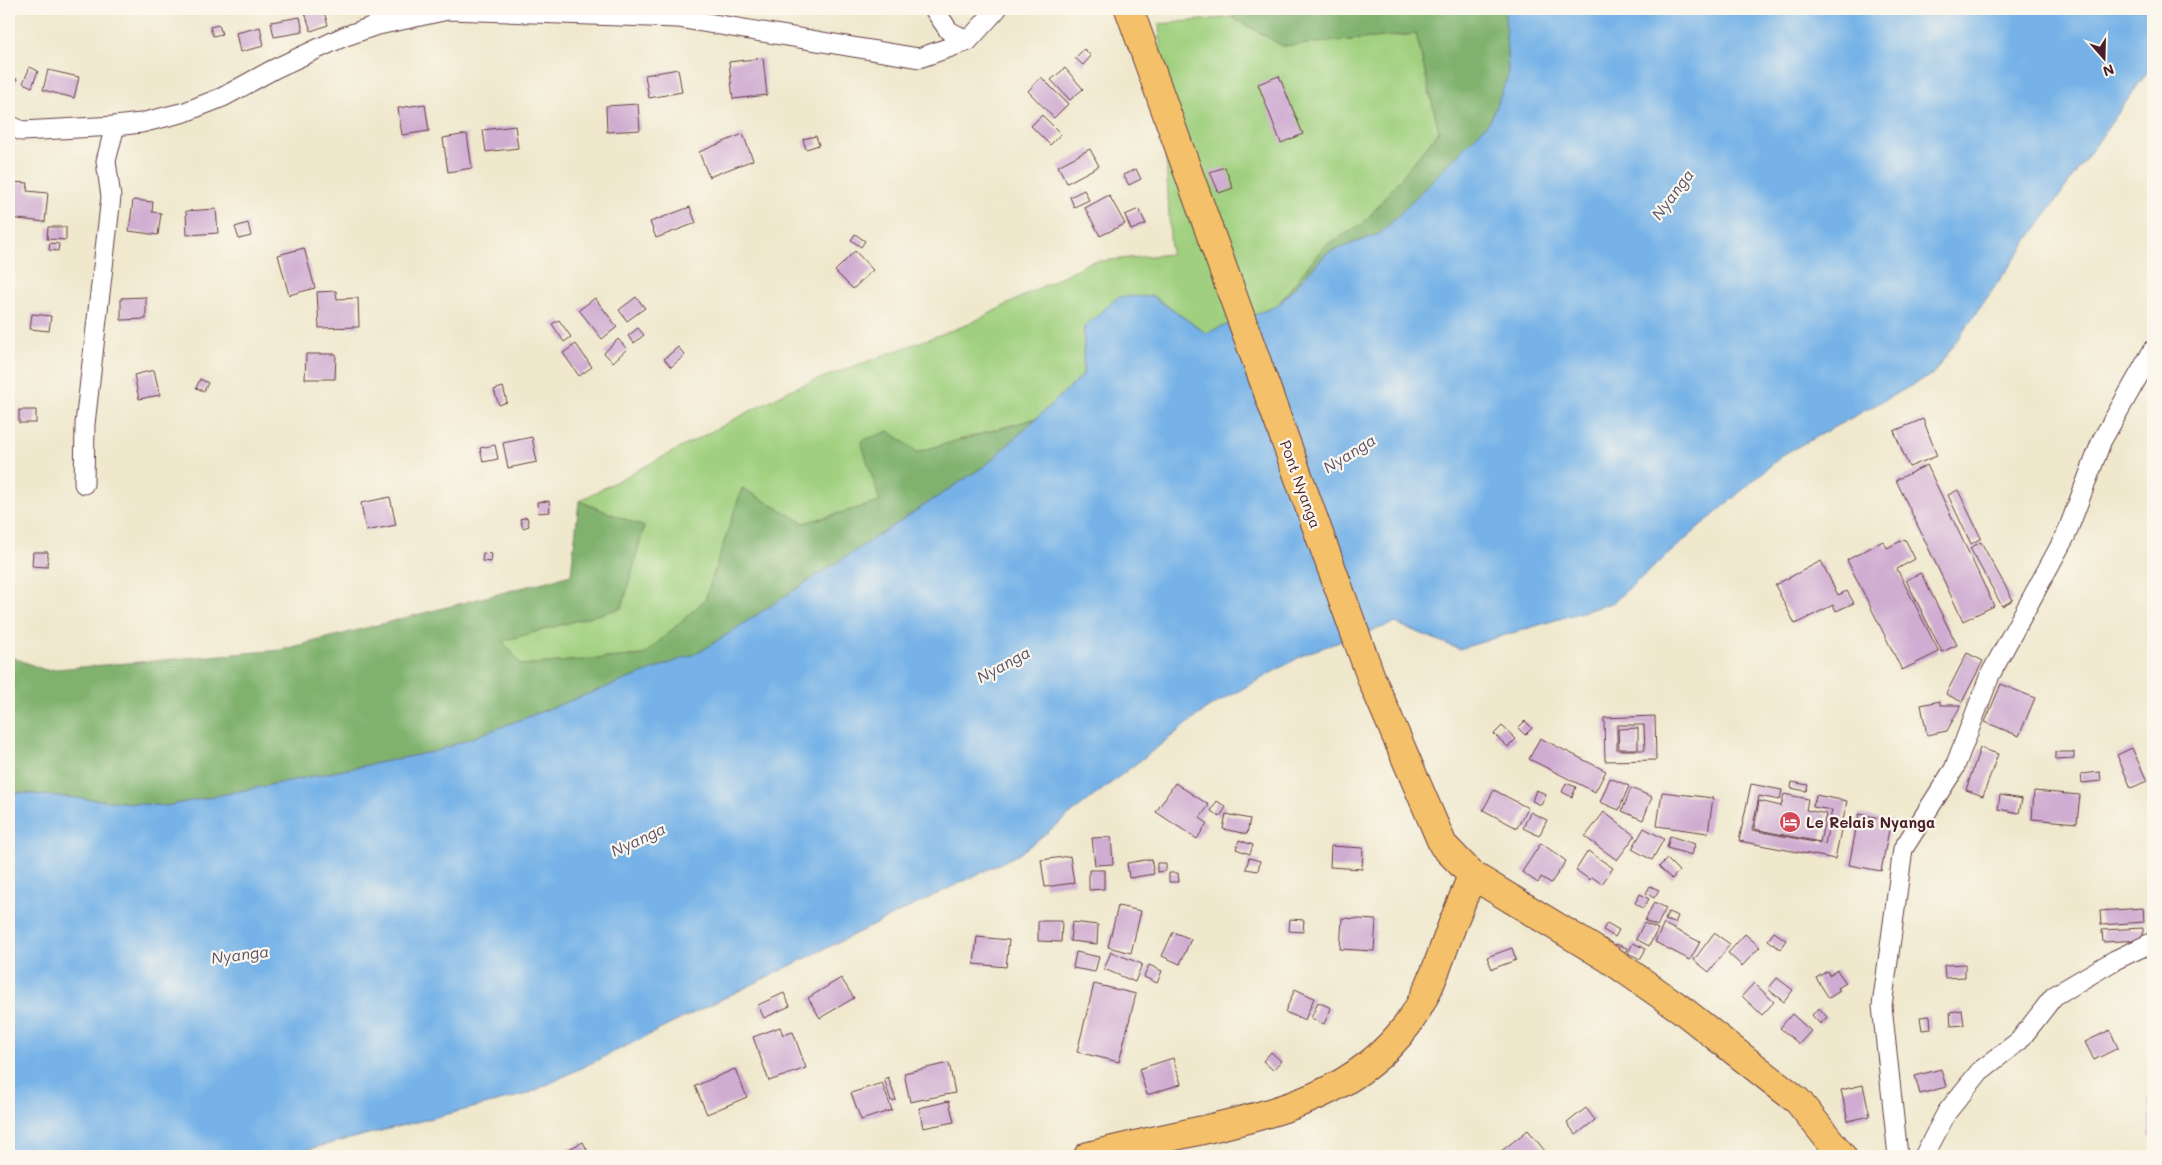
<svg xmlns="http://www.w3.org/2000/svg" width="2162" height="1165" viewBox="0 0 2162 1165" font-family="Mali,sans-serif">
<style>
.green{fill:#a0d07f;stroke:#757855}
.forest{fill:#80b26e;stroke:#65684c}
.water{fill:#76b2e7;stroke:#606889}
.building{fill:#cfacd1;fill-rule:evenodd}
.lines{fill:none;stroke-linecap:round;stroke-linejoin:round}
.street-casing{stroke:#633d43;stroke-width:21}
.primary-casing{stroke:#633d43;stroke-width:30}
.highway-casing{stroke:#633d43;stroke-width:30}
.street{stroke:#fff;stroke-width:19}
.primary{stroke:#f4c16b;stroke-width:28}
.highway{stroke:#f4c16b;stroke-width:28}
.labels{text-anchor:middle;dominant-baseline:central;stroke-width:4.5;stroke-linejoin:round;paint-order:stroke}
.street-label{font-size:15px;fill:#4a1f2b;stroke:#fbf7ec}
.poi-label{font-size:15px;font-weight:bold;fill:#4a1f2b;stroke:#fbf7ec;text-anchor:start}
.water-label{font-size:16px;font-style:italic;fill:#59526d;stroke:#fbf7ec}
</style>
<rect width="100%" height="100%" fill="#fbf7ec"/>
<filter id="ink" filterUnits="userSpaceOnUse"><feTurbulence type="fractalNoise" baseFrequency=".02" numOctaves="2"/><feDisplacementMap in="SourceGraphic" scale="10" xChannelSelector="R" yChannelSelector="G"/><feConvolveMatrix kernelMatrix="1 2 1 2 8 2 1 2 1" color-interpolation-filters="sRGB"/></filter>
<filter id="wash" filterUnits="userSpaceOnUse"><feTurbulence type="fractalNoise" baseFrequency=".0096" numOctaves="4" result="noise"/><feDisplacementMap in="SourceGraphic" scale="20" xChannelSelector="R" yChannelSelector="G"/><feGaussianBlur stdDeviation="1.12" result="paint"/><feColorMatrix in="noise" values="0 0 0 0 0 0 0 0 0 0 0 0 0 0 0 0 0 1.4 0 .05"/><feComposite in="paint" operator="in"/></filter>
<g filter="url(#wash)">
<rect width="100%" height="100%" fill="#efe8cd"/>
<path class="green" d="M1232 17 1283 46 1416 34 1439 131 1364 223 1323 247 1277 306 1206 333 1153 296 1084 327 1083 375 1037 418 917 452 889 431 880 502 804 523 742 488 705 600 644 655 521 665 502 641 622 608 644 527 579 501 792 389 969 324 1090 262 1171 254 1159 24Z"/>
<g class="forest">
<path d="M1242 9H1505L1508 76 1490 122 1381 233 1327 253 1277 306 1323 247 1364 223 1439 131 1416 34 1283 46 1232 17Z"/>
<path d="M1037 418 986 465 700 652 437 751 166 806 9 792V656L45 670 281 650 571 575 579 501 644 527 622 608 503 641 521 665 644 655 705 600 742 488 804 523 880 502 861 441 889 431 917 452Z"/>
</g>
<path class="water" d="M1505 9H2153V64L1933 374 1784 454 1612 603 1459 649 1395 623 1307 653 1208 708 1019 854 528 1094 281 1156H9V792L166 806 437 751 700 652 986 465 1083 375 1084 327 1118 297 1152 296 1206 333 1277 306 1327 253 1381 233 1490 121 1508 76Z"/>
<g id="blocks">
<g class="building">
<path d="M319 9H323L328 25 311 31 305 13Z"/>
<path d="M300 17 303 32 274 37 271 22Z"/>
<path d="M219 25 222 34 213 36 210 27Z"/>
<path d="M260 27 264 46 240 52 236 33Z"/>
<path d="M1084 49 1091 56 1083 65 1075 58Z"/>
<path d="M763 58 767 95 733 99 729 62Z"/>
<path d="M30 67 38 71 32 87 23 83Z"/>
<path d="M1065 68 1083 89 1070 100 1051 80Z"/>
<path d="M678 69 682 92 649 98 645 75Z"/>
<path d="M48 70 79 77 74 98 43 90Z"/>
<path d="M9 76 17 79 9 98Z"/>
<path d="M1279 76 1303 134 1281 143 1258 84Z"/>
<path d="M1041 77 1068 104 1054 118 1028 91Z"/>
<path d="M425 104 429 131 402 135 398 108Z"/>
<path d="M638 104 640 130 607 132 606 106Z"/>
<path d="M1042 115 1061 134 1050 145 1031 126Z"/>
<path d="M515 126 518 148 486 152 483 130Z"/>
<path d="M467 134 472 168 448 172 443 138Z"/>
<path d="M743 134 753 160 709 177 699 152Z"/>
<path d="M816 136 819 145 806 149 803 139Z"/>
<path d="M1090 149 1099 166 1067 183 1058 166Z"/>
<path d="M1225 167 1233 188 1219 193 1210 172Z"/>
<path d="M1136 169 1141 179 1129 185 1123 175Z"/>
<path d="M11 182 28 183 27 191 48 193 45 222 9 218Z"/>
<path d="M1084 190 1089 200 1074 207 1070 197Z"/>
<path d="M1109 195 1125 224 1100 236 1085 208Z"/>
<path d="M133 200 153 202 152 212 161 213 158 235 129 231Z"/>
<path d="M690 207 696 223 656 238 650 222Z"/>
<path d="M216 209 218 233 187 235 186 211Z"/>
<path d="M1139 209 1146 224 1131 230 1125 215Z"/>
<path d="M248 223 251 236 239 239 235 227Z"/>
<path d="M48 227H66V240L47 239Z"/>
<path d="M855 234 865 241 861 247 851 240Z"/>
<path d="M50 243 59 244 58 251 49 250Z"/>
<path d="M304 248 315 288 289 295 278 255Z"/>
<path d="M855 251 873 270 853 289 835 271Z"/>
<path d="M336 291 337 299 358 298 359 327 319 328 317 292Z"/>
<path d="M146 297V319L121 320V298Z"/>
<path d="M636 297 645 308 627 321 619 310Z"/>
<path d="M595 298 617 327 602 339 579 310Z"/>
<path d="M32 314 51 316 49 331 30 329Z"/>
<path d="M559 320 571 337 564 342 552 324Z"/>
<path d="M638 328 644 335 634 343 628 336Z"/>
<path d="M618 339 627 349 613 362 604 353Z"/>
<path d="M576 344 592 367 579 376 563 353Z"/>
<path d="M678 347 685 355 671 367 664 359Z"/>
<path d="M306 354H336L335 379H305Z"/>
<path d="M154 370 160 395 139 399 134 375Z"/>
<path d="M200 379 208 383 204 391 196 388Z"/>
<path d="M503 387 507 402 499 405 494 390Z"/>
<rect x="19" y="410" width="17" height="13"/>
<path d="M1923 419 1937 456 1909 467 1894 431Z"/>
<path d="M532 437 537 462 508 468 503 443Z"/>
<path d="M495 445 498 459 483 462 480 448Z"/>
<path d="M1927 465 1994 606 1963 621 1896 480Z"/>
<path d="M1958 490 1981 538 1971 544 1948 495Z"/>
<path d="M390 497 396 525 366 531 361 503Z"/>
<path d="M549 501 550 512 538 513 537 502Z"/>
<path d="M527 517 529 526 523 528 520 519Z"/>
<path d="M1905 539 1915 559 1897 569 1939 652 1902 670 1847 560 1883 541 1887 548Z"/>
<path d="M1981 542 2013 600 2002 606 1970 548Z"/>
<path d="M33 552H48L47 567 32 566Z"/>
<path d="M483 553 492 554 491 562 482 561Z"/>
<path d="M1821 561 1838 595 1847 591 1854 603 1836 611 1833 605 1795 624 1775 585Z"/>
<path d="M1921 573 1957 645 1942 652 1906 580Z"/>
<path d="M1967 653 1983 661 1962 702 1946 694Z"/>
<path d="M2001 684 2035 698 2019 736 1985 722Z"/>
<path d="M1940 701V705H1961L1947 731 1927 735 1921 705Z"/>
<path d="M1655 716 1656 760 1605 761 1604 718ZM1617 725H1644L1645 750H1617Z"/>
<path d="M1525 721 1532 728 1525 735 1518 728Z"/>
<path d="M1502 726 1516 739 1508 747 1494 734Z"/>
<path d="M1638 728V749H1619L1618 729Z"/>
<path d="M1540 738 1606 771 1595 792 1529 759Z"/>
<path d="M1980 748 1998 754 1983 796 1966 790Z"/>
<path d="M2132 748 2147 781 2131 788 2117 755Z"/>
<path d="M2055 752H2074V759L2055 760Z"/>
<path d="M2100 772 2101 781 2082 783 2081 774Z"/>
<path d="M1610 778 1629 786 1619 810 1600 802Z"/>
<path d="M1792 782 1808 785 1806 791 1791 788Z"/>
<path d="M1175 783 1209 805 1200 818 1207 823 1197 839 1156 812Z"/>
<path d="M1566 783 1576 787 1572 797 1562 792Z"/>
<path d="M1751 784 1782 790 1780 800 1759 796 1752 830 1825 844 1832 810 1813 807 1816 795 1847 801 1835 859 1739 841Z"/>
<path d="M1631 788 1652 797 1643 820 1622 811Z"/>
<path d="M1494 790 1528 808 1517 828 1483 810Z"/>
<path d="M1536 790 1546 794 1541 805 1532 801Z"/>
<path d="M2034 791 2080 795 2077 823 2032 819Z"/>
<path d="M1662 792 1713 798 1708 833 1657 826Z"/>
<path d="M1784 794 1808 799 1806 810 1826 814 1820 842 1754 829 1759 801 1781 806Z"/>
<path d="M2000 795 2022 799 2019 813 1998 809Z"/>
<path d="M1217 801 1226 807 1220 817 1211 811Z"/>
<path d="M1530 812 1547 820 1539 836 1523 828Z"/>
<path d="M1604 812 1635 836 1617 860 1585 837Z"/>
<path d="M1226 814 1250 819 1247 834 1223 829Z"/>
<path d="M1859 814 1891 820 1881 871 1849 865Z"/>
<path d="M1644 828 1664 839 1652 860 1632 849Z"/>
<path d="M1670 836 1695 844 1692 855 1667 848Z"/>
<path d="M1111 837 1113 864 1095 865 1092 838Z"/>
<path d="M1239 840 1253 845 1250 854 1236 849Z"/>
<path d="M1541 843 1566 861 1551 883 1541 877 1538 883 1522 872Z"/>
<path d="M1331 846 1363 848 1362 869 1330 867Z"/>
<path d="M1588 851 1613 868 1602 884 1592 877 1590 880 1576 870Z"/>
<path d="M1070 856 1074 883 1045 887 1041 860Z"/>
<path d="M1249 858 1260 861 1258 871 1246 869Z"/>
<path d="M1151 859 1154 874 1129 878 1127 863Z"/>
<path d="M1667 859 1679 871 1672 879 1659 867Z"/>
<path d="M1157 863H1166V871L1157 872Z"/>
<path d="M1089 870H1104V889L1089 890Z"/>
<path d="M1169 873H1178L1179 882H1169Z"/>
<path d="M1650 886 1659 890 1654 898 1646 893Z"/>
<path d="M1640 894 1649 899 1643 908 1635 903Z"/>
<path d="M1654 902 1666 908 1657 926 1645 921Z"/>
<path d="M1118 906 1141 911 1131 953 1108 947Z"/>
<path d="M2143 908 2144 922 2101 925 2100 911Z"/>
<path d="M1668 912 1678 916 1675 923 1665 920Z"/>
<path d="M1342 918 1376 920 1374 951 1340 949Z"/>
<path d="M1290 919 1304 920 1303 932 1289 931Z"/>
<path d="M1038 921H1062L1061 942 1038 941Z"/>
<path d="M1072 922 1098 925 1097 944 1070 941Z"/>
<path d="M1607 923 1619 930 1615 937 1603 930Z"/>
<path d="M1644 923 1658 929 1649 946 1636 939Z"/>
<path d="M1664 924 1700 942 1690 960 1655 942Z"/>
<path d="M2143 928V940L2103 942 2102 930Z"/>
<path d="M1173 932 1191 939 1180 964 1162 956Z"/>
<path d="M1774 932 1786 940 1780 949 1768 940Z"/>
<path d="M1714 933 1730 944 1709 972 1694 960Z"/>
<path d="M1745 934 1760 947 1742 966 1728 953Z"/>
<path d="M977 937 1009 940 1006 967 974 964Z"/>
<path d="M1633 943 1646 949 1640 959 1628 953Z"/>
<path d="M1616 944 1627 948 1625 953 1614 949Z"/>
<path d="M1512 948 1516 960 1492 969 1487 957Z"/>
<path d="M1076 952 1099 957 1095 972 1073 968Z"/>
<path d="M1111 952 1142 964 1135 982 1104 969Z"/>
<path d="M1965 964V977L1945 978 1944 965Z"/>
<path d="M1149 965 1162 971 1157 983 1144 977Z"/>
<path d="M1837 970 1846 983 1838 988 1840 991 1829 998 1816 978 1827 971 1829 975Z"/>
<path d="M841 978 854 998 820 1018 808 998Z"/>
<path d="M1777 978 1793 990 1784 1002 1768 989Z"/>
<path d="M1754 983 1774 1002 1762 1015 1742 996Z"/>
<path d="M1094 984 1136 994 1119 1062 1077 1052Z"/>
<path d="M1295 989 1314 998 1305 1020 1285 1012Z"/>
<path d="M784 993 790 1006 764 1018 758 1005Z"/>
<path d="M1318 1002 1331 1008 1324 1024 1311 1018Z"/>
<path d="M1819 1008 1827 1017 1820 1024 1812 1015Z"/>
<path d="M1962 1010 1964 1025 1951 1026 1950 1012Z"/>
<path d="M1792 1014 1811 1031 1799 1044 1780 1028Z"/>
<path d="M1930 1016 1931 1029 1922 1030 1920 1017Z"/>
<path d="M780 1027 783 1035 793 1032 806 1068 769 1081 753 1037Z"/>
<path d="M2110 1030 2118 1048 2094 1060 2085 1042Z"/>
<path d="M1271 1052 1281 1061 1273 1070 1263 1061Z"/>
<path d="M1173 1058 1181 1084 1147 1095 1139 1069Z"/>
<path d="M949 1063 955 1093 910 1102 904 1073Z"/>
<path d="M735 1069 747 1097 707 1114 695 1086Z"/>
<path d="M1941 1069 1946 1087 1920 1094 1915 1076Z"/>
<path d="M888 1077 896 1100 891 1101 884 1079Z"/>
<path d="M882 1083 892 1110 861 1120 851 1093Z"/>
<path d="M1863 1085 1870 1116 1848 1121 1841 1090Z"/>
<path d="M2153 1096V1109L2149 1110 2148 1097Z"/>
<path d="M949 1101 954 1122 923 1128 919 1108Z"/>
<path d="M1586 1108 1595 1120 1576 1135 1567 1123Z"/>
<rect x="2149" y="1115" width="4" height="22"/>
<path d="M1528 1130 1549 1156H1495Z"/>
<path d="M583 1142 590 1156H565L563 1152Z"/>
<path d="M557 1152 559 1156H547Z"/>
</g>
</g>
</g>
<g filter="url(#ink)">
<use href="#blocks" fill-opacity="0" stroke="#633d43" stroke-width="1"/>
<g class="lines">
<g class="street-casing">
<g id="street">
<path d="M934 9 949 31 968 41"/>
<path d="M9 125 22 131 115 126 141 123 185 112 223 97 274 69 343 37 374 26 448 10 678 18 919 58 968 41 997 9"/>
<path d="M84 484 85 424 111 197 106 161 115 126"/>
<path d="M1898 1156 1882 1006 1903 849 1954 769 1990 675 2066 535 2102 440 2153 350"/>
<path d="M1924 1156 1947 1112 1980 1071 2019 1041 2054 996 2115 960 2153 942"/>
</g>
</g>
<g class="primary-casing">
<path id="primary" d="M1472 875 1608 958 1681 1009 1798 1101 1842 1156"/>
</g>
<g class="highway-casing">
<path id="highway" d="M1088 1156C1126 1147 1165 1138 1203 1130 1282 1111 1356 1094 1408 1024 1428 996 1438 964 1450 931 1457 912 1465 894 1472 875L1443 845 1372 680 1129 9"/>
</g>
<use href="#street" class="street"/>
<use href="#primary" class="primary"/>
<use href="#highway" class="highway"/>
</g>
</g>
<defs>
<g id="hotel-disc" transform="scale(1.125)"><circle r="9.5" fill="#d1495b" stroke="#fbf7ec"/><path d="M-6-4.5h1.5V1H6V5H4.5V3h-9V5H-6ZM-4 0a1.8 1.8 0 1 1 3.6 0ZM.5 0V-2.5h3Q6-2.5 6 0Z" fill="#fff"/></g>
</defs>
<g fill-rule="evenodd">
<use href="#hotel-disc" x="1790" y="822"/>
</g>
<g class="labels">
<g class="street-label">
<text transform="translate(1301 484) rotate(70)">Pont Nyanga</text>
</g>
<g class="poi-label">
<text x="1806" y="822">Le Relais Nyanga</text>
</g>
<g class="water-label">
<text transform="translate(1672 194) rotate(-53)">Nyanga</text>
<text transform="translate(1349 453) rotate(-32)">Nyanga</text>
<text transform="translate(1003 664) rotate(-29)">Nyanga</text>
<text transform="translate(638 839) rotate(-25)">Nyanga</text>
<text transform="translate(240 954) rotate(-7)">Nyanga</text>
</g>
</g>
<rect width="2162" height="1165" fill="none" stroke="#fbf7ec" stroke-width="30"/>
<g transform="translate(2104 58) rotate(160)" stroke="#fbf7ec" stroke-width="4" paint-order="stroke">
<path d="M0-4L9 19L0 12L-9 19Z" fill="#4a1f2b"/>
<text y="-8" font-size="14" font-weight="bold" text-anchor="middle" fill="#4a1f2b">N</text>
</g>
</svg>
